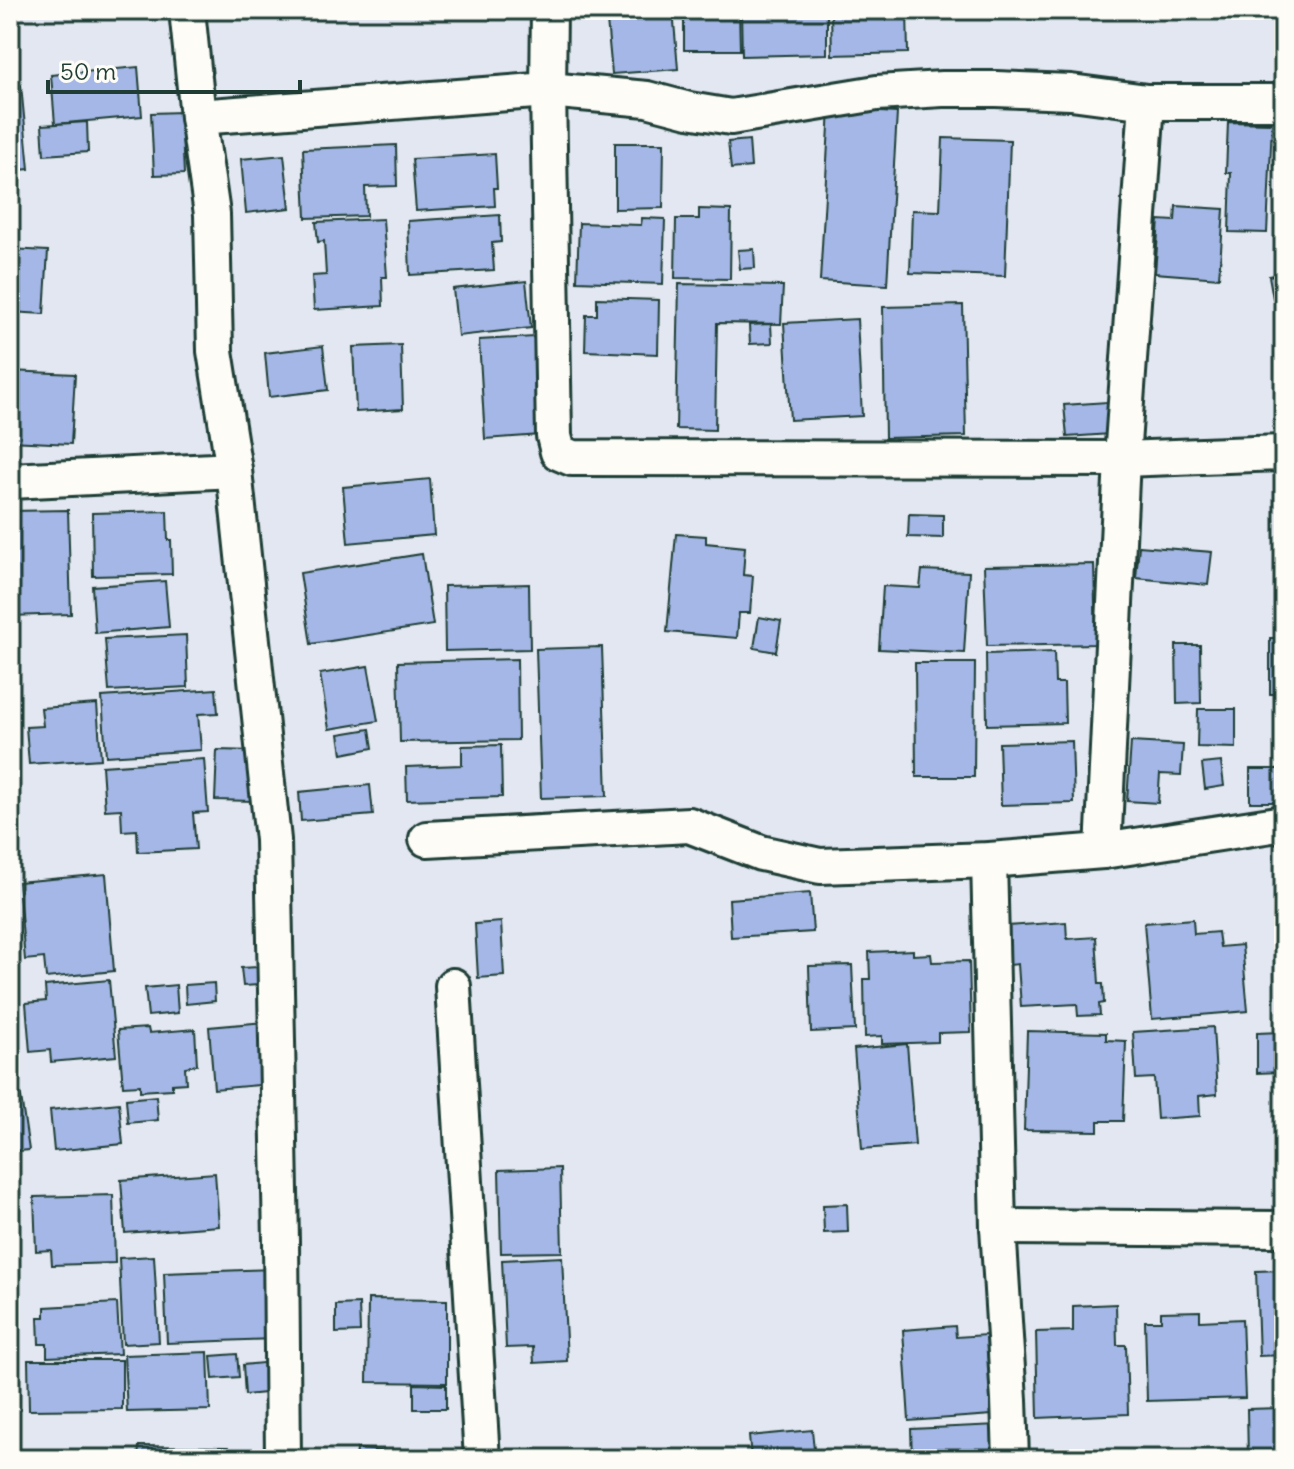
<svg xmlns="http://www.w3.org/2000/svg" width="1294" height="1469" viewBox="0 0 1294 1469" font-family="Delius,sans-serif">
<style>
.building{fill:#a4b7e6;stroke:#1f3d34;stroke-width:2}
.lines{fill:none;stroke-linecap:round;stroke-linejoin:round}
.minor-casing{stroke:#1f3d34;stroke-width:40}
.minor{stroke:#fdfcf7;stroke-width:34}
</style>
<rect width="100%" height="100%" fill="#e2e7f2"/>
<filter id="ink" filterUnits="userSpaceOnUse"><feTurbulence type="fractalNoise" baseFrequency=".0125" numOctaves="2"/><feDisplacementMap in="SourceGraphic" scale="16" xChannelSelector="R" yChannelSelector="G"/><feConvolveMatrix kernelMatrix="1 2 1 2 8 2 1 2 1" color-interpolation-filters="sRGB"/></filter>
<g filter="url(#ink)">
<g class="building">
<path d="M288 10H350L288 16Z"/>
<path d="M501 10H535L536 15 502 17Z"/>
<path d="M606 10H673L678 69 612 74Z"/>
<path d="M684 10H739L740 50H684Z"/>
<path d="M741 10H827V54L742 56Z"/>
<path d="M831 10H907L908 53 832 55Z"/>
<path d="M138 67 142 116 55 124 51 75Z"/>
<path d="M21 85 29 169 10 171V86Z"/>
<path d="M830 109 897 113 887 285 820 281Z"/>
<path d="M181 112 184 174 154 175 151 113Z"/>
<path d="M87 122 88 152 44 155 42 125Z"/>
<path d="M1228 122 1272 123 1267 233 1229 232 1231 173H1226Z"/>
<path d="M943 138 1010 140 1005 276 910 273 912 210 940 211Z"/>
<path d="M749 140 751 167 731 169 728 142Z"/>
<path d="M615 143H664L663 208 615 209Z"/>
<path d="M396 145 397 186 365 187 366 216 306 218 303 149Z"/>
<path d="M495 154 497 188H494L495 206 416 211 412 159Z"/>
<path d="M284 155 290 208 246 213 241 159Z"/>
<path d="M1176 206 1224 209 1219 278 1155 273 1159 220 1175 221Z"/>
<path d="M699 209 731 210 730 279 675 278 676 219H699Z"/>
<path d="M500 215 501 242 492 243 494 270 410 275 408 221Z"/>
<path d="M642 218 665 219 663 284 577 281 579 223 641 225Z"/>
<path d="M383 219 387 277H382L383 306 314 310 312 276 326 275 324 241 318 242 316 222Z"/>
<path d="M10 249 48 251 44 314 10 312Z"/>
<path d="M754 249 755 268 740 269 738 250Z"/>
<path d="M1284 273V296L1273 298 1269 276Z"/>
<path d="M526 281 531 328 458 336 453 289Z"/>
<path d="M679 284 783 286 781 324 717 323 715 430 676 429Z"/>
<path d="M597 298 659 300 658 354 585 351 586 315H597Z"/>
<path d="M963 305 966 436 885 438 883 307Z"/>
<path d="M857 319 862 416 790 420 784 323Z"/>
<path d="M771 324 772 343 750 344 749 325Z"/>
<path d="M534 337 541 435 485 439 479 340Z"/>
<path d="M401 345 403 409 356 412 353 347Z"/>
<path d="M323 346 328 390 269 397 265 353Z"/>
<path d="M10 371 75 374 71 444 10 441Z"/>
<path d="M1107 402 1110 434 1067 437 1064 405Z"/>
<path d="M430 479 434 535 348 543 343 487Z"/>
<path d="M68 510 71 614 10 616V511Z"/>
<path d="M167 511 168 540H171L172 574 93 576 92 513Z"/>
<path d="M909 514 943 515V538L908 537Z"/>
<path d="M676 534 706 536V543L745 547 743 575 753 576 750 613H739L737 638 667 632Z"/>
<path d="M1139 546 1212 552 1208 585 1136 578Z"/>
<path d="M422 554 433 625 311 644 300 573Z"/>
<path d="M1094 564 1096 644 987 646 984 566Z"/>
<path d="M922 570 969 572 964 653 879 649 883 586 920 588Z"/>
<path d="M165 581 169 627 95 633 92 586Z"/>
<path d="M529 584 530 649 445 651 444 586Z"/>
<path d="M759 617 781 621 776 652 754 648Z"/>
<path d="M186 635 188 687 109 691 105 639Z"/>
<rect x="1270" y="638" width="14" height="56"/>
<path d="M1176 645H1200L1201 703 1177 704Z"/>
<path d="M602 647 607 796 541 798 536 649Z"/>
<path d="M1054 652 1055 683H1064L1065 723 987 725 986 654Z"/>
<path d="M517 659 518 740 400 742 398 662Z"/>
<path d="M915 663H975L974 777H916Z"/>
<path d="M368 666 378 721 329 729 320 674Z"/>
<path d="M216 689 218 713 198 714 201 750 106 756 102 697Z"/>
<path d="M97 704 101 759 29 764 26 727 43 726 41 708Z"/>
<path d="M1198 709H1236V748L1197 747Z"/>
<path d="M370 729 373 748 342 754 339 734Z"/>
<path d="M1072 741 1074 803 1001 805 999 743Z"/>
<path d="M1131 742 1183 745 1181 775 1160 774 1158 803 1127 801Z"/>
<path d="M501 745 502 797 407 800 406 767 462 765V746Z"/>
<path d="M217 750 255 751 253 801 215 800Z"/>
<path d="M204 759 208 812 193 813 196 849 138 852 137 830 122 831 121 809 105 810 102 766Z"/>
<path d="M1221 762 1224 786 1205 789 1202 764Z"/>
<path d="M1250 769H1282L1281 802H1250Z"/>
<path d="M370 785 373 815 301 821 299 792Z"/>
<path d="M106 874 114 971 46 978 44 958 25 960 18 882Z"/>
<path d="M810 893 813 932 731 937 729 899Z"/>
<path d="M1193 919 1194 934 1218 932 1220 947 1242 945 1248 1011 1152 1019 1144 923Z"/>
<path d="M501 922 504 976 478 978 475 924Z"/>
<path d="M1066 922 1067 939 1096 937 1099 984H1103L1104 1003 1099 1004 1100 1015 1078 1016 1077 1004 1021 1007 1018 964 1010 965 1007 926Z"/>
<path d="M913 950V955L931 954 932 962 969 961 971 1032 938 1033V1042L882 1044V1036L865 1037 864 979H870L869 952Z"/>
<path d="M852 965 855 1030 811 1032 809 966Z"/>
<path d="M258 967 259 985 243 986 241 968Z"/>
<path d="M109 980 116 1056 51 1062 50 1050 30 1052 26 1003 46 1001 45 986Z"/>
<path d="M214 983 215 1001 186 1004 185 985Z"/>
<path d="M176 985 178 1013 148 1016 145 988Z"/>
<path d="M265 1022 270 1084 214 1089 209 1027Z"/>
<path d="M1213 1027 1217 1094 1199 1096 1200 1116 1157 1119 1154 1078 1136 1079 1133 1032Z"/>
<path d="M148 1028 149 1033 195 1029 197 1065 185 1067 186 1083 172 1084V1089L140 1091V1085L123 1086 118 1030Z"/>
<path d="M1027 1031 1106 1033V1040L1126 1041 1123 1121H1098V1131L1024 1130Z"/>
<path d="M1284 1032V1072L1257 1073V1033Z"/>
<path d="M907 1044 915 1145 862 1149 854 1049Z"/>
<path d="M20 1091 29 1150 10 1152V1092Z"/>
<path d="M156 1096 158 1120 128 1123 126 1099Z"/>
<path d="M119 1103 123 1144 54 1151 50 1110Z"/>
<path d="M560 1168 562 1252 501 1253 499 1170Z"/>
<path d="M215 1173 219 1226 125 1233 121 1180Z"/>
<path d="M113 1195 115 1263 52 1265 51 1250 36 1251 34 1197Z"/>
<path d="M847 1204 848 1232 824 1233 823 1205Z"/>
<path d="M154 1256 159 1342 123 1344 119 1258Z"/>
<path d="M562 1257 567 1361 534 1363 533 1347 506 1348 502 1260Z"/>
<path d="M273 1269 275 1339 167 1343 164 1273Z"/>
<path d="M1284 1270V1355L1259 1356 1256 1271Z"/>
<path d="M368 1299 447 1300V1383L367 1382Z"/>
<path d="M117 1303 120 1354 47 1357V1344H39L38 1317H45V1307Z"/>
<path d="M359 1304 360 1332 336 1333V1305Z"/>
<path d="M1116 1304 1117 1345H1126L1128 1414 1038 1418 1036 1332 1073 1331V1306Z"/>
<path d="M1200 1311V1321L1242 1319 1245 1398 1147 1401 1145 1321H1161V1312Z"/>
<path d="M955 1326 956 1337 986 1335 992 1415 909 1421 903 1330Z"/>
<path d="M208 1352 210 1410 127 1412 124 1355Z"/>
<path d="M237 1354 239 1377 213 1379 211 1356Z"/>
<path d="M28 1360H122V1409L29 1410Z"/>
<path d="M272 1362 274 1392 245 1395 243 1365Z"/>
<path d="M414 1384 446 1385V1409H414Z"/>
<path d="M1284 1408V1459H1248L1247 1409Z"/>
<path d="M998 1425 999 1459H912L911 1429Z"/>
<path d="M812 1430 815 1459H751L749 1436Z"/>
<path d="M139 1446 228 1447V1459H138Z"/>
<path d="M357 1449 438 1455V1459H356Z"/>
</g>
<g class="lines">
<g class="minor-casing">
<g id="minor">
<path d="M187 10 198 117 212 214 215 351 234 470 273 840 281 1241 283 1459"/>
<path d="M549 10 548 90 554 436 558 452 572 458 1122 459 1284 453"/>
<path d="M198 117 548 90 647 99 689 110 731 117 877 93 942 89H996L1071 92 1147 102H1284"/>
<path d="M10 481 234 470"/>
<path d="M427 839 689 825 761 853 820 866 989 860 1103 851 1284 823"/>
<path d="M1103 851 1122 459 1147 102"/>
<path d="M989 860 998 1227 1009 1400 1011 1459"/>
<path d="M453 986 482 1459"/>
<path d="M998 1227 1284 1229"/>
</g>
</g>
<use href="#minor" class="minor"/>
</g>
</g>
<rect width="1294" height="1469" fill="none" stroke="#fdfcf7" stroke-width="40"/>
<rect x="20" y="20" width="1254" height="1429" fill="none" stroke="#1f3d34" stroke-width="3" filter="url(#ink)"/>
<path d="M48 80v12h252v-12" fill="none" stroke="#1f3d34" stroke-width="4"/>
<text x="60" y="80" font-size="24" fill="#1f3d34" stroke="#fdfcf7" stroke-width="6" paint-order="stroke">50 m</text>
</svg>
